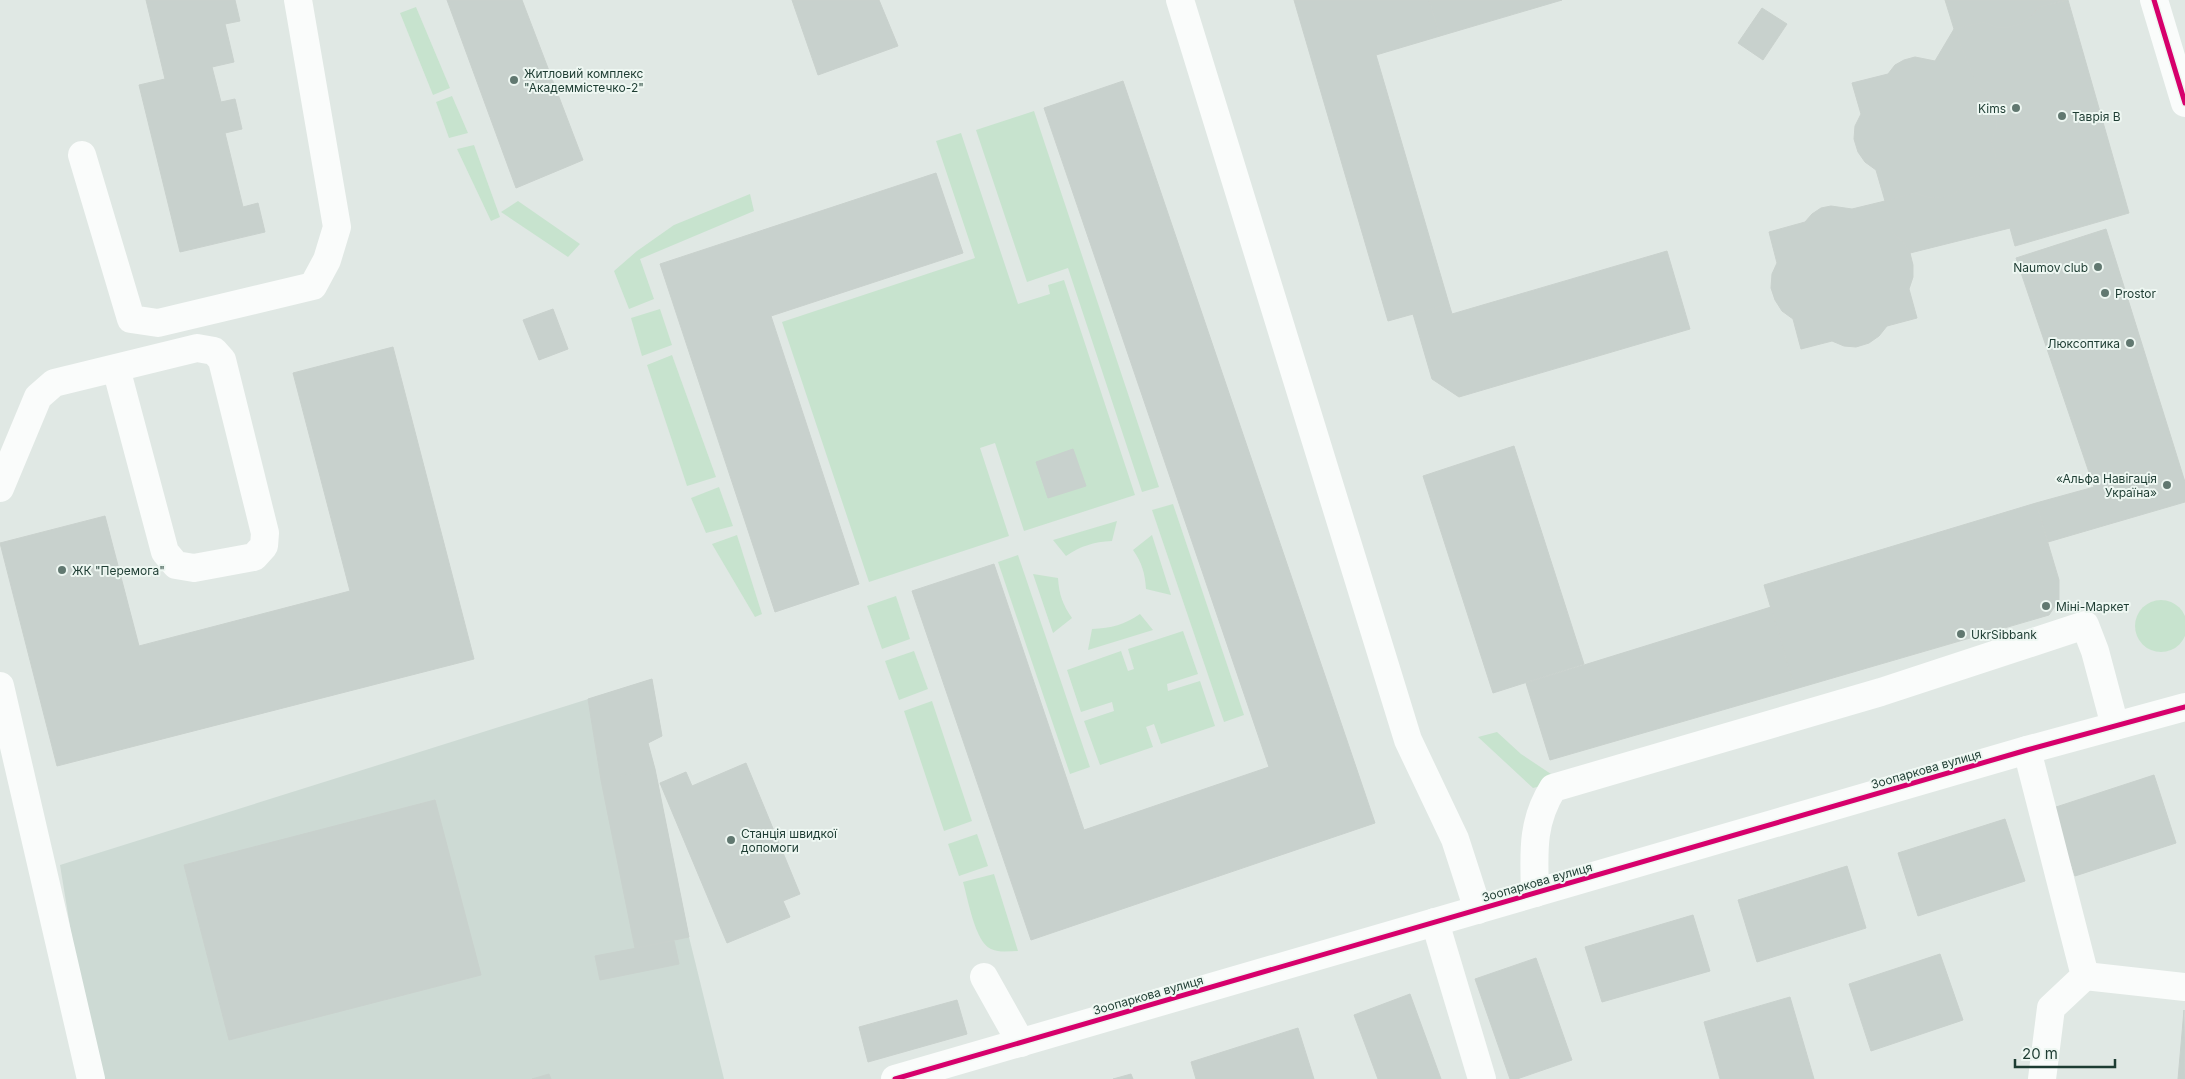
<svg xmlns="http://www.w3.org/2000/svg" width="2185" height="1079" viewBox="0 0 2185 1079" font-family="Inter,sans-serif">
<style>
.built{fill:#cddad4}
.green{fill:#c7e3ce}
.building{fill:#c8d1cd;stroke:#c9d1cd}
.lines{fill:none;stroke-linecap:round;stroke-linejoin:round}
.minor{stroke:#fafcfb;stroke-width:28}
.cycleway-casing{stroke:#eef7f2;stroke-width:8}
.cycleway{stroke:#d6006c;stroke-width:5}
.poi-dot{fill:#617870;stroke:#eef7f2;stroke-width:2}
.labels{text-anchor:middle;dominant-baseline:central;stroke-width:4;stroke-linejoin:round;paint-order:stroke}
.poi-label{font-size:12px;fill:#1d3c32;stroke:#eef7f2;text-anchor:start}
.street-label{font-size:12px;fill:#1d3c32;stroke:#eef7f2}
</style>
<rect width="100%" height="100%" fill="#e0e8e4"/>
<path class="built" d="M652 679 662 736 648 743 655 769 689 937 724 1079H95L60 865Z"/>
<g class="green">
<path d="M416 7 450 88 433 95 400 13Z"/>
<path d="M452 96 468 133 449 138 436 102Z"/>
<path d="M1034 111 1159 487 1142 492 1068 268 1027 282 976 130Z"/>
<path d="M961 133 1018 304 1050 294 1048 285 1064 280 1135 495 1024 531 995 443 980 448 1009 536 869 582 782 322 975 258 936 141Z"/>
<path d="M474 145 500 217 491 221 457 149Z"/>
<path d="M750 194 754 211 640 259 654 299 629 309 614 271 637 251 674 225Z"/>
<path d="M518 201 580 244 568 257 501 212Z"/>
<path d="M660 309 672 345 642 356 631 318Z"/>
<path d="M672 355 716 477 687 486 647 365Z"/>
<path d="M719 487 733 526 706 533 691 498Z"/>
<path d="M1173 504 1244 715 1224 722 1152 510Z"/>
<path d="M1117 521 1112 541C1093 542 1081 546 1066 556L1053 540Z"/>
<path d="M737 535 762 614 755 617 712 544Z"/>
<path d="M1152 535 1171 595 1146 589C1145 573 1142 563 1133 550Z"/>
<path d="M1018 555 1090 767 1070 774 998 562Z"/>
<path d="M1033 574 1058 578C1059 595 1063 605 1072 618L1053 633Z"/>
<path d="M896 596 910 639 882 649 867 606Z"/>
<circle cx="2161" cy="626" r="26"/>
<path d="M1140 614 1153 630 1088 650 1092 629C1112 628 1124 625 1140 614Z"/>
<path d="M1183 631 1198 674 1167 684 1168 691 1200 681 1215 726 1161 744 1154 724 1146 727 1153 747 1100 765 1084 721 1114 711 1112 702 1081 712 1067 670 1121 651 1128 671 1134 669 1128 649Z"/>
<path d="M914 651 928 689 899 700 885 661Z"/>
<path d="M932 701 972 821 944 831 904 711Z"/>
<path d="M1497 732 1521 754 1554 776 1571 778 1533 788 1478 737Z"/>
<path d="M977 834 988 866 959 876 948 844Z"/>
<path d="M994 874 1018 951C1009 951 1000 953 991 949 975 942 968 899 963 882Z"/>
</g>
<g class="building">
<path d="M146 0H235L240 21 225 24 234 62 212 67 221 102 235 99 242 129 225 133 243 207 258 203 265 232 180 252 139 85 165 79Z"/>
<path d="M447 0H522L583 160 516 188Z"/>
<path d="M792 0H879L898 46 818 75Z"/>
<path d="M1294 0H1429L1440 36 1376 55 1449 304 1388 321Z"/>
<path d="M1429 0H1562L1440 36Z"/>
<path d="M1945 0H2066L2039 7 2031 17 2021 24 2009 27H1996L1984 22 1954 29Z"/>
<path d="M2068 0 2129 213 2015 246 2010 228 1910 253 1903 242 1893 233 1885 201 1915 193 1927 197 1940 198 1952 195 1962 188 1970 178 2000 170 1991 141 1996 129V116L1993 104 1986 93 1977 85 1954 29 1984 22 1996 27H2009L2021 24 2031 17 2039 7Z"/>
<path d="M1762 8 1787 24 1763 60 1738 43Z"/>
<path d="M1954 29 1977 85 1986 93 1993 104 1996 116V129L1991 141 2000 170 1970 178 1962 188 1952 195 1940 198 1927 197 1915 193 1885 201 1876 170 1865 162 1858 152 1854 139 1855 126 1861 114 1852 83 1888 74 1895 65 1904 60 1915 57 1935 61Z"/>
<path d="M1123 81 1375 823 1031 940 912 591 994 564 1084 830 1269 767 1044 108Z"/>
<path d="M936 173 963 253 771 316 859 584 775 612 660 264Z"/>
<path d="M1885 201 1893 233 1903 242 1910 253 1913 265V277L1909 289 1917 318 1887 326 1879 336 1869 343 1856 347 1844 346 1832 341 1801 349 1793 319 1782 311 1775 300 1771 288 1772 274 1777 263 1769 232 1805 222 1812 214 1821 208 1831 206 1852 209Z"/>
<path d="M2106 229 2185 482V502L2048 542 2036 503 2094 487 2016 258Z"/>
<path d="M1667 251 1690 329 1459 397 1432 379 1413 314 1449 304 1452 314Z"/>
<path d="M553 309 568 349 539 360 523 320Z"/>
<path d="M393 347 474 659 57 766 0 543 105 516 139 646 350 591 293 373Z"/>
<path d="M1514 446 1584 664 1493 693 1423 476Z"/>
<path d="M1073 449 1086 486 1048 498 1036 462Z"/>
<path d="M2036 503 2059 580V600L2049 615 1795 689 1764 585Z"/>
<path d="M1771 607 1795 689 1550 760 1526 683Z"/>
<path d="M652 679 662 736 648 743 655 769 601 780 588 699Z"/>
<path d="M746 763 800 894 783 901 790 917 727 943 660 783 686 772 692 786Z"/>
<path d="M655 769 671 848 617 859 601 780Z"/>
<path d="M2154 775 2176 843 2075 876 2053 808Z"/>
<path d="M435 800 481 975 229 1040 184 865Z"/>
<path d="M2005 819 2025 881 1918 916 1898 853Z"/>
<path d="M671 848 689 937 635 948 617 859Z"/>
<path d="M1847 866 1866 928 1757 962 1738 900Z"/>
<path d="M1693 915 1710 971 1602 1002 1585 947Z"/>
<path d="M674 941 679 964 600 980 595 956Z"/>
<path d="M1940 954 1963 1020 1871 1051 1849 984Z"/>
<path d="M1536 958 1572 1060 1517 1079H1510L1475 979Z"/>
<path d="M1410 994 1441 1079H1378L1354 1015Z"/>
<path d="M1790 997 1814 1079H1720L1704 1022Z"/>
<path d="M957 1000 967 1034 868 1062 859 1027Z"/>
<path d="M2184 1010 2185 1079H2178Z"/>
<path d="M1298 1028 1314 1079H1196L1191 1062Z"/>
<path d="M549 1074 551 1079H532Z"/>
<path d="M1131 1074 1133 1079H1113Z"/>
</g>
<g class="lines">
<g class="minor">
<path d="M1180 0 1408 740 1455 839 1478 910"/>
<path d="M2154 0 2185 103"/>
<path d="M82 155 131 319 158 323 313 286 327 260 337 227 298 0"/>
<path d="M0 488 38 397 54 383 197 348 214 351 222 360 265 533 264 546 254 557 194 568 176 565 165 552 116 368"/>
<path d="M0 686 91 1079"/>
<path d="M2027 750 2085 976 2051 1008 2042 1079"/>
<path d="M1535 893C1534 854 1531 823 1553 788L1881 692 2085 625 2095 651 2115 726"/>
<path d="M1435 922 1482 1079"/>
<path d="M2085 976 2185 987"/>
<path d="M984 977 1021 1043"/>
<path d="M895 1079 2027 750 2185 707"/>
</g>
<g class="cycleway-casing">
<g id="cycleway">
<path d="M2154 0 2185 103"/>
<path d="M895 1079 2027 750 2185 707"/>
</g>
</g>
<use href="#cycleway" class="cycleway"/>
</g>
<g class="poi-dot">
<circle cx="514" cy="80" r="5"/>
<circle cx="2016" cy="108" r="5"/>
<circle cx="2062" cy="116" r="5"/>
<circle cx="2098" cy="267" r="5"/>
<circle cx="2105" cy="293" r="5"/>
<circle cx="2130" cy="343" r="5"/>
<circle cx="2167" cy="485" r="5"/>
<circle cx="62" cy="570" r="5"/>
<circle cx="2046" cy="606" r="5"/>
<circle cx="1961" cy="634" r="5"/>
<circle cx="731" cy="840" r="5"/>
</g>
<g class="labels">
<g class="poi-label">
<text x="524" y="73">Житловий комплекс<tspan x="524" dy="14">"Академмістечко-2"</tspan></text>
<text x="2006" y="108" text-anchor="end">Kims</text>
<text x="2072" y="116">Таврія В</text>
<text x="2088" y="267" text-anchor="end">Naumov club</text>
<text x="2115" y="293">Prostor</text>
<text x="2120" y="343" text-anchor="end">Люксоптика</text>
<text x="2157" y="478" text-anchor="end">«Альфа Навігація<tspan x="2157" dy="14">Україна»</tspan></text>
<text x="72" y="570">ЖК "Перемога"</text>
<text x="2056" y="606">Міні-Маркет</text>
<text x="1971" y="634">UkrSibbank</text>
<text x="741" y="833">Станція швидкої<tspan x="741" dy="14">допомоги</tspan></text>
</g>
<g class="street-label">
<text transform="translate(1926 769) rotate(-16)">Зоопаркова вулиця</text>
<text transform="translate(1537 882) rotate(-16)">Зоопаркова вулиця</text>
<text transform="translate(1148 995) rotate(-16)">Зоопаркова вулиця</text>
</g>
</g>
<path d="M2015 1059v8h100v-8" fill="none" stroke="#1d3c32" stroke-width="2.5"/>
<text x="2022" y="1059" font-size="15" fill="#1d3c32" stroke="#eef7f2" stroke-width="4" paint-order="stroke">20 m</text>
</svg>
